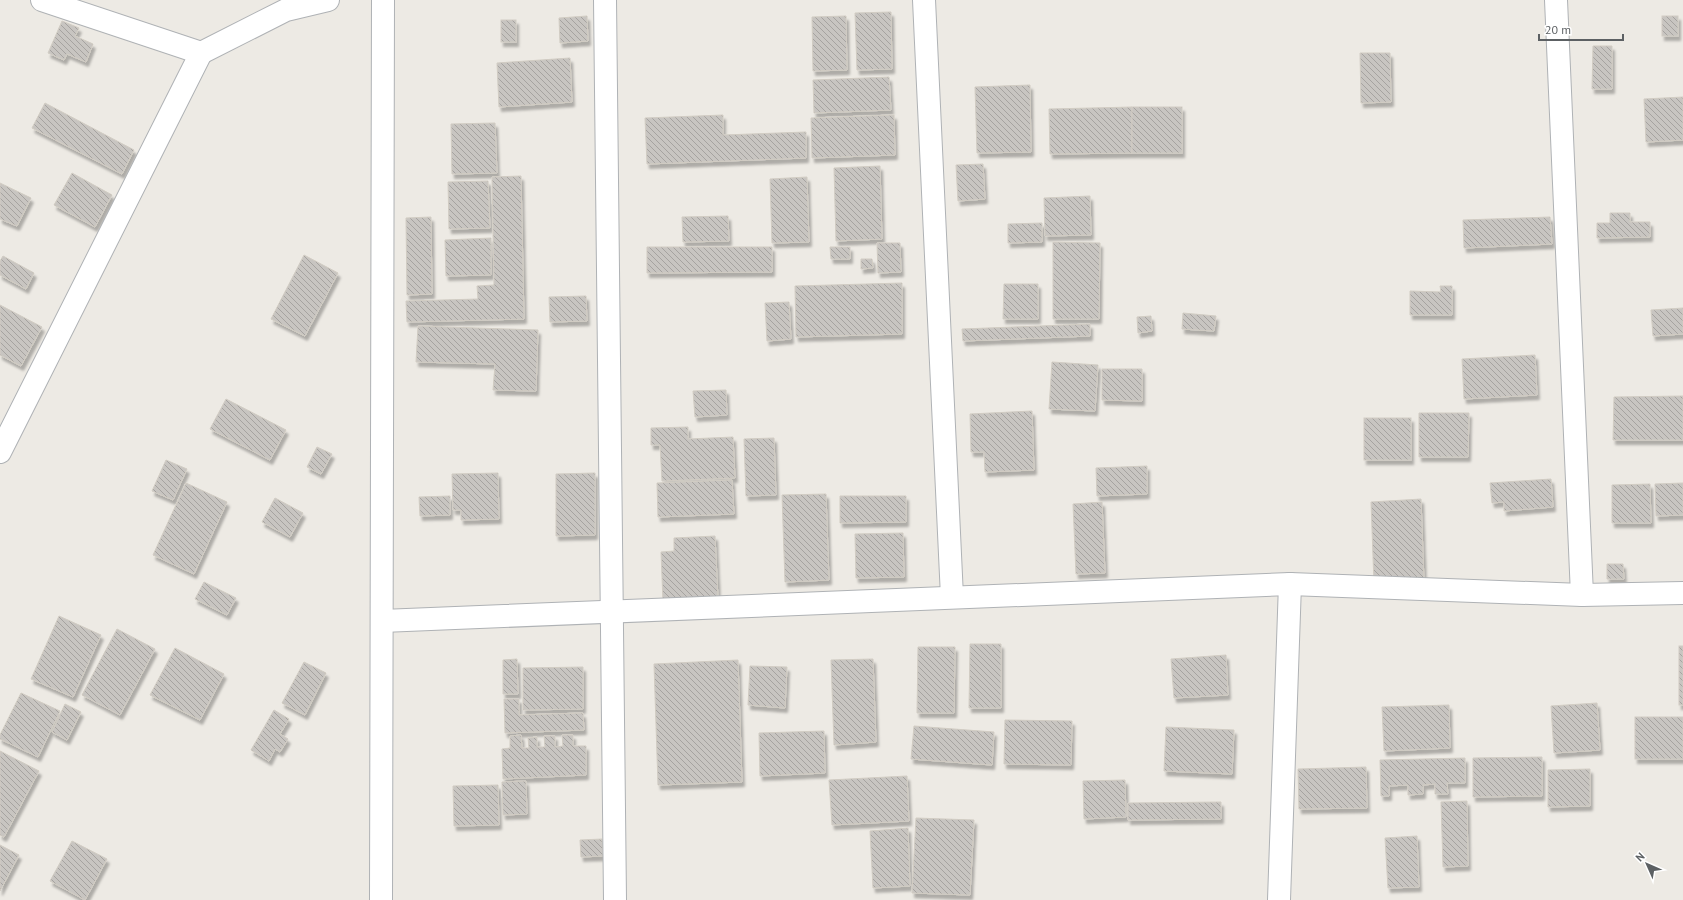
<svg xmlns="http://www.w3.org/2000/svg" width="1683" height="900" viewBox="0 0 1683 900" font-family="'PT Sans',sans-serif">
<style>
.building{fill:url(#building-back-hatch);stroke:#d1ccc3;filter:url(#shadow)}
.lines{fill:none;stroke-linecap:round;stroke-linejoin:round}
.minor-casing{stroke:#afb2b5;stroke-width:24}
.minor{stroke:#fff;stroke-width:22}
</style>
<defs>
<pattern id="building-back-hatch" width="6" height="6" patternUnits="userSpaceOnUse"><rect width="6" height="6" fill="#c8c5c1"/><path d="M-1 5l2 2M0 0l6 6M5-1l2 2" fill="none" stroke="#a6a3a0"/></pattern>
<filter id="shadow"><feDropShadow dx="2.5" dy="4.5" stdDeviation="1" flood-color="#0004"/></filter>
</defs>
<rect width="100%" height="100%" fill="#edeae4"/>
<g class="building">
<path d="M891 12 892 69 857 70 855 13Z"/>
<path d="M587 16 588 41 560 43 559 18Z"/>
<path d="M846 16 847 70 813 71 812 17Z"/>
<rect x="1662" y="16" width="16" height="20"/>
<rect x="501" y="20" width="15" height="22"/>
<path d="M62 21 79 28 75 36 93 44 86 62 67 54 64 60 48 53Z"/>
<path d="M1593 46H1612V89H1592Z"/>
<path d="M1360 53H1390L1391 102 1361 103Z"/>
<path d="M570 58 572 102 499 107 497 63Z"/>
<path d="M889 77 891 110 814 113 813 80Z"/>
<path d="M1030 85 1031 152 977 153 975 87Z"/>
<path d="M1683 97V140L1646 142 1644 99Z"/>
<path d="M45 103 134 150 122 174 32 128Z"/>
<path d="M1132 107V153L1050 154 1049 109Z"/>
<rect x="1132" y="107" width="50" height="46"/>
<path d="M723 115V135L806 132V158L647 164 645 118Z"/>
<path d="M894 115 895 155 812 158 811 118Z"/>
<path d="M495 123 497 173 452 174 451 124Z"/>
<path d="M983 164 985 199 958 201 956 165Z"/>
<path d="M880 166 882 239 836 241 834 168Z"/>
<path d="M72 173 112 195 95 227 54 205Z"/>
<path d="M521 176 524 319 407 322 406 301 478 299 477 286 494 285 492 177Z"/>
<path d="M807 177 809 242 772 243 770 179Z"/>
<path d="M488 181 490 228 449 229 448 182Z"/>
<path d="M0 183 31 198 17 226 0 219Z"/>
<path d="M1090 196 1091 235 1045 236 1044 198Z"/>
<path d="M1610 213H1630V222H1650V237L1597 238V223H1610Z"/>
<path d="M728 216 729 241 683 242 682 217Z"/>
<path d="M431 217 432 294 407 295 406 218Z"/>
<path d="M1550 217 1552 244 1464 248 1463 220Z"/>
<path d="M1042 223V242L1008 243V224Z"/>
<path d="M491 238V275L446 276 445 240Z"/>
<path d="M1053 242 1100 243 1099 319H1053Z"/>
<path d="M877 243H900L901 272 878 273Z"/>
<path d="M647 247H772V272L647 273Z"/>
<path d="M830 247H850V259H831Z"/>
<path d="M304 255 338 273 305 336 271 319Z"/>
<path d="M3 256 34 273 26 289 0 275V261Z"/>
<path d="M861 259H872L873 268 861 269Z"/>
<path d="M902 283V334L796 337 795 286Z"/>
<path d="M1004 284H1038V319H1003Z"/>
<path d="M1440 286H1452V315H1410V291L1441 292Z"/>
<path d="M586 296 587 321 550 322 549 297Z"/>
<path d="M789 302 791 339 767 341 765 303Z"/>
<path d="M0 305 42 327 21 366 0 355Z"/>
<path d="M1683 308V334L1653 336 1651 310Z"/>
<path d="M1183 313 1216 316 1214 331 1182 329Z"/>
<path d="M1151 316 1152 331 1138 333 1137 317Z"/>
<path d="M1090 324V336L963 341 962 329Z"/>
<path d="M418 326 538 330 536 391 493 390 495 364 416 362Z"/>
<path d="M1535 355 1537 395 1464 399 1462 359Z"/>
<path d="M1052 362 1098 365 1095 411 1049 409Z"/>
<path d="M1102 369H1142V401L1102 400Z"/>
<path d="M726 390 727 415 695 417 693 391Z"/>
<path d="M1683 396V440H1613L1614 397Z"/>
<path d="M226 399 286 430 270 460 210 429Z"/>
<path d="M1032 411 1034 470 985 472 984 452H971L970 414Z"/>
<path d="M1419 413H1469L1468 457H1419Z"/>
<rect x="1364" y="418" width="47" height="42"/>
<path d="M688 427V439L733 437 735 478 662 481 660 445H651V428Z"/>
<path d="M774 438 776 495 746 496 744 439Z"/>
<path d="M317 447 332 454 321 474 307 467Z"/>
<path d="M166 460 187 469 173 500 152 491Z"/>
<path d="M1147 466V494L1097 496 1096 468Z"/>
<path d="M498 473 499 519 461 520V510H453L452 474Z"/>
<path d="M595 473V535L556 536V474Z"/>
<path d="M1551 479 1553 507 1504 511V502L1492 503 1490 483Z"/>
<path d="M732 480 734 514 658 517 657 483Z"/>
<path d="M186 483 227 502 194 574 153 555Z"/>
<path d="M1683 483V515L1656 516 1655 484Z"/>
<path d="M1650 484 1651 523H1612V485Z"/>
<path d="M826 494 829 580 785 582 782 495Z"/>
<path d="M450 496V515L420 516 419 497Z"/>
<path d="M840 496H906V522L840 523Z"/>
<path d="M275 498 303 513 290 537 262 522Z"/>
<path d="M1421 499 1424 582 1374 584 1371 502Z"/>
<path d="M1102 502 1105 573 1076 574 1073 504Z"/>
<path d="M903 533 904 577 856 578 855 534Z"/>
<path d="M715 536 718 599 663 602 661 552 674 551V538Z"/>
<path d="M1607 564H1623L1624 579H1607Z"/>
<path d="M204 582 236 598 227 615 195 599Z"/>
<path d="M59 616 101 635 73 697 31 679Z"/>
<path d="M117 629 155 649 120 715 82 695Z"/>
<path d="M970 644H1001V708H969Z"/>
<rect x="1679" y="646" width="4" height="59"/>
<path d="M918 647H955L954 713H917Z"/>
<path d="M175 648 224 674 200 720 150 695Z"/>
<path d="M1226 655 1228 695 1174 698 1171 659Z"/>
<path d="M517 659 518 694H503V660Z"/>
<path d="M873 659 876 742 834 745 831 660Z"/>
<path d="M738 660 742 782 658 785 654 664Z"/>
<path d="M304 662 326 673 305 715 282 703Z"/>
<path d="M750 666 787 667 785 708 748 705Z"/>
<path d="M583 667V709L523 710V668Z"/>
<path d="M21 693 60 711 38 757 0 739V735Z"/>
<path d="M504 699H519V715L583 713 584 730 505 733Z"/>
<path d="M1597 703 1600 750 1554 753 1551 706Z"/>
<path d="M65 704 81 712 67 740 52 732Z"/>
<path d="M1449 705 1450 748 1384 751 1382 707Z"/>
<path d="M274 710 289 719 280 734 288 739 280 752 275 749 269 761 251 750Z"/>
<rect x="1635" y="717" width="48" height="42"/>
<path d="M1005 720 1072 721 1071 765 1004 764Z"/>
<path d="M914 726 994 732 992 765 911 759Z"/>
<path d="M1166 727 1234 730 1232 774 1164 771Z"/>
<path d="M824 731 825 773 760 776 759 733Z"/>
<path d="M521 735 522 748H529L528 738 537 737V747H545L544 736H555V747L563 746 562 735H573V746H586V775L503 779 502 749 510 748V736Z"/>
<path d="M0 751 39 771 4 837 0 835Z"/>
<path d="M1542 757V796L1473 797V758Z"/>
<path d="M1465 758V783H1447L1448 794H1435V784L1423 785V794L1408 795V785L1389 786V796H1381L1380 760Z"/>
<path d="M1366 767 1367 808 1299 809 1298 769Z"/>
<path d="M1590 769V806L1548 807V770Z"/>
<path d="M907 776 909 821 832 825 829 780Z"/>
<path d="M1125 780 1126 817 1084 819 1083 781Z"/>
<path d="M526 781 527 814 503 815 502 782Z"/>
<path d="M498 785 499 825 454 826 453 786Z"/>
<path d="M1467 801 1468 866 1443 867 1441 802Z"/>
<path d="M1221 802V819L1128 820V803Z"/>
<path d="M916 818 974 820 970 895 912 893Z"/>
<path d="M908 828 910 886 873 888 870 831Z"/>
<path d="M1417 836 1419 887 1388 888 1385 838Z"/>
<path d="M602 839 603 856 581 857 580 840Z"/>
<path d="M72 841 107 859 85 900 50 881Z"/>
<path d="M0 845 19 855 0 891Z"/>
</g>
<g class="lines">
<g class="minor-casing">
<g id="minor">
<path d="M42 0 201 53 286 10 328 0"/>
<path d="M605 0 615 900"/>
<path d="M924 0 952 597"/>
<path d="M1556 0 1582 595"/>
<path d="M0 452 201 53"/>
<path d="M382 621 1290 584 1582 595 1683 593"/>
<path d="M381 900 383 0"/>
<path d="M1279 900 1290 584"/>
</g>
</g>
<use href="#minor" class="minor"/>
</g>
<g transform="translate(1647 864) rotate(315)" stroke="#ffffff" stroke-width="3" paint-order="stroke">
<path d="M0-3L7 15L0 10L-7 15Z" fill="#5c6063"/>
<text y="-6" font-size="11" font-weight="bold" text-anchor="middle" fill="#5c6063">N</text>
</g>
<path d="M1539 34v6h84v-6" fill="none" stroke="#5c6063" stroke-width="2"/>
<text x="1545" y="34" font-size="12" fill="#5c6063" stroke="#ffffff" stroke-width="3" paint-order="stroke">20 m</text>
</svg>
